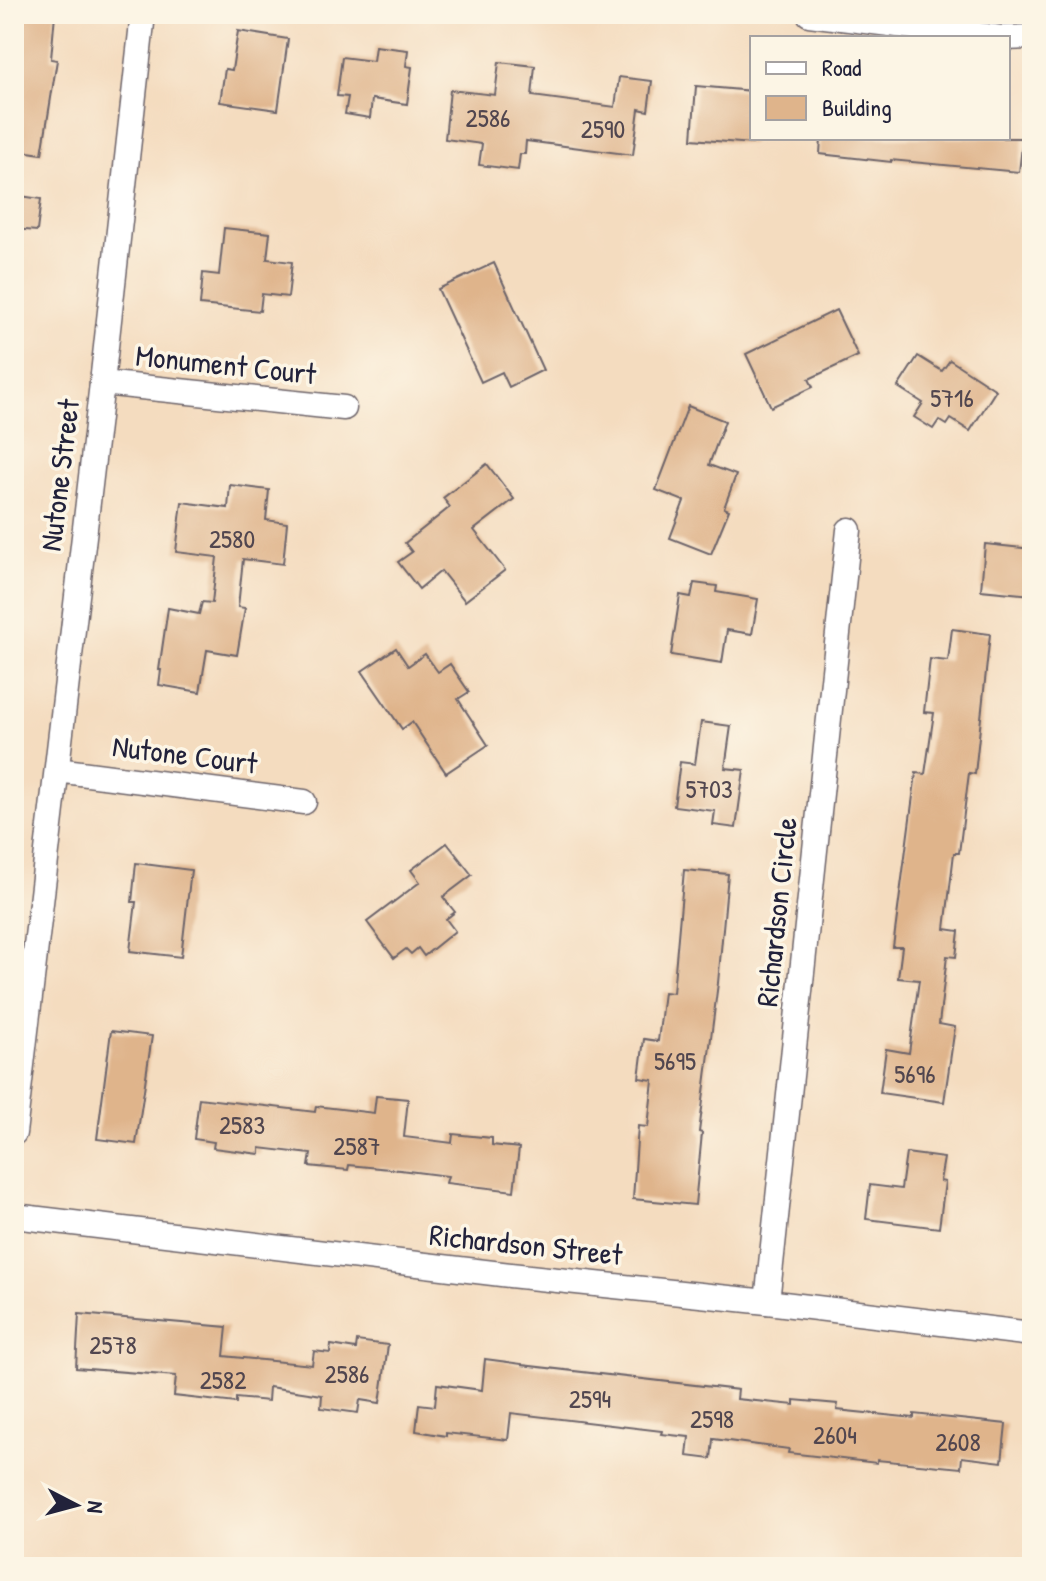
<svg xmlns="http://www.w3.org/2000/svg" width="1046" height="1581" viewBox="0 0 1046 1581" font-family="'Patrick Hand',sans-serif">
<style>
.building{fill:#dfb48b}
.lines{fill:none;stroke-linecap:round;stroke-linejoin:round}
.street-casing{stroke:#6c6369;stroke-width:27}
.street{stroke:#fff;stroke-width:24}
.labels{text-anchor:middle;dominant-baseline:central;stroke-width:7;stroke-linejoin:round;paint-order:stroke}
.number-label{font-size:26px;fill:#51464f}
.street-label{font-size:30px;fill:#22223b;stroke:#fcf5e5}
</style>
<rect width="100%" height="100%" fill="#fcf5e5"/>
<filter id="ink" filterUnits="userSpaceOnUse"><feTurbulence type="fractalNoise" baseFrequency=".0125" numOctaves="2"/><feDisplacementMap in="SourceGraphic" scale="16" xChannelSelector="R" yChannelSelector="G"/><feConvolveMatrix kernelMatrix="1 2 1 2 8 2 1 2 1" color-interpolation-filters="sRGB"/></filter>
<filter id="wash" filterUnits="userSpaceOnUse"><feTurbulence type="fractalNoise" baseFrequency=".006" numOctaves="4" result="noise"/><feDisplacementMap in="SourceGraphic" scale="32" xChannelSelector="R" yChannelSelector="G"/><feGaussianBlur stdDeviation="1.8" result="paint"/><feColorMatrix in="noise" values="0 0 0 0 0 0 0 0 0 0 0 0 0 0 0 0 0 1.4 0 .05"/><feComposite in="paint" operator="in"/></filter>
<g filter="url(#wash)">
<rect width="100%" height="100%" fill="#f4dcbf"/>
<g id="blocks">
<g class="building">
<path d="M16 14H55L51 59 57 60 42 154 14 150V38Z"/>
<path d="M238 31 288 39 278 110 220 102 225 69 232 70Z"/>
<path d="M375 46 408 50 406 66 412 67 407 104 372 99 370 118 345 114 348 97 337 96 342 57 373 61Z"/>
<path d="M499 62 535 66 532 96 615 107 619 77 652 81 648 111 639 109 633 155 526 141 525 154H520L518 170 479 165 482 144 445 139 450 90 495 95Z"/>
<path d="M696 86 752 91V144L692 139Z"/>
<path d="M821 138H1023L1019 172 891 160V162L820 154Z"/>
<path d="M14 195 41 199 37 231 14 229Z"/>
<path d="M224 228 270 233 267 259 292 262 288 297 262 294 260 311 200 305 203 273 219 275Z"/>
<path d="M494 263 543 370 509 387 502 372 481 382 438 289Z"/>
<path d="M836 310 858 356 809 379 813 387 771 407 746 354Z"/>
<path d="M918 356 942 371 950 360 996 390 970 431 951 419 947 425 939 420 933 429 914 417 923 403 898 387Z"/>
<path d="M688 406 725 421 709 465 736 475 724 508 729 510 711 554 670 538 684 501 656 490Z"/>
<path d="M487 464 514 499 474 530 505 570 465 601 441 571 419 589 398 562 412 552 405 543 450 507 443 498Z"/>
<path d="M230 485 269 490 266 520 287 523 283 564 243 559 238 607 245 608 237 655 207 650 200 692 159 685 161 670H159L168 608 199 614 202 602 212 603 217 557 176 552 182 502 228 508Z"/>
<path d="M985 544 1032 549V595L981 590Z"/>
<path d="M694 583 717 586 716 592 758 599 752 634 727 630 722 663 671 655 680 595 691 597Z"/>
<path d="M952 629 990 634 975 774 969 773 959 853H954L945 929 959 931 956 957 947 956 939 1024 955 1027 944 1102 880 1093 886 1049 909 1053 919 980 898 978 902 947H893L916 773 925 774 934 713 924 712 930 659 948 661Z"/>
<path d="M396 648 408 666 425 654 438 672 450 664 469 692 458 699 488 745 446 773 412 722 402 729 362 671Z"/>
<path d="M701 722 731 726 725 768 744 770 736 828 713 825 715 811 674 806 680 762 695 764Z"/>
<path d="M447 843 472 875 443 897 455 912 446 919 455 931 424 956 418 948 411 954 406 949 394 958 367 922 420 882 411 870Z"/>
<path d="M136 863 191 870 181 957 130 951 136 902H132Z"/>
<path d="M684 870 728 874 718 983 699 1132 702 1133 695 1205 633 1199 638 1126 648 1127 653 1080 639 1078 644 1039 658 1041 664 992 673 993Z"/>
<path d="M111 1031 152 1036 136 1144 97 1139Z"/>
<path d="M376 1096 408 1099 404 1137 452 1143 453 1134 492 1138V1145L519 1148 514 1191 446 1183 448 1176 400 1170 349 1165 348 1170 309 1166 311 1154 260 1148V1154L213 1148 214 1142 194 1139 199 1098 315 1112 316 1106 374 1113Z"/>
<path d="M906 1153 944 1158 940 1181 945 1182 939 1228 866 1219 870 1185 901 1189Z"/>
<path d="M79 1314 227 1327 224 1356 312 1365 314 1351 330 1353 331 1345 356 1349 357 1341 388 1345 380 1403 360 1400 358 1413 321 1408 322 1395 269 1387 268 1401 236 1398V1403L174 1396 176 1376 76 1368Z"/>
<path d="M485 1359 522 1364V1365L738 1390 737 1399 794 1405V1400L838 1404 837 1410 914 1418V1414L1006 1424 1002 1462 962 1457 961 1468 877 1460V1463L788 1453 789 1449 713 1439 711 1459 687 1456 689 1437 661 1434 662 1431 511 1413 508 1440 446 1433V1436L416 1431 419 1404 435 1406 437 1384 482 1390Z"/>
</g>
</g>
</g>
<g filter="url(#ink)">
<use href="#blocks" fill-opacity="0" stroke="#6c6369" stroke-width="2"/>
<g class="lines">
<g class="street-casing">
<g id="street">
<path d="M809 14 1002 38 1032 37"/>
<path d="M102 383 344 408"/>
<path d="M57 770 304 802"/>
<path d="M14 1133 102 383 143 14"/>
<path d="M14 1216 510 1275 767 1302 1032 1334"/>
<path d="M767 1302 849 530"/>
</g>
</g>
<use href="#street" class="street"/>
</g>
</g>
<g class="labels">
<g class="number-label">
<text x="488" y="117">2586</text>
<text x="603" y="128">2590</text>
<text x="952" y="397">5716</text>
<text x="232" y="538">2580</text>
<text x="709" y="788">5703</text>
<text x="675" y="1060">5695</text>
<text x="915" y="1073">5696</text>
<text x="242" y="1124">2583</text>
<text x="357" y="1145">2587</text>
<text x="113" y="1344">2578</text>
<text x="347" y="1373">2586</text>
<text x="223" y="1379">2582</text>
<text x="590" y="1398">2594</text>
<text x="712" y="1418">2598</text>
<text x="835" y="1434">2604</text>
<text x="958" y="1441">2608</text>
</g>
<g class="street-label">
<text transform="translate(226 364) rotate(6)">Monument Court</text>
<text transform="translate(59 475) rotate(-83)">Nutone Street</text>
<text transform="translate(185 754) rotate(7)">Nutone Court</text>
<text transform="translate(776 912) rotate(-84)">Richardson Circle</text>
<text transform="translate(526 1244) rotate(6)">Richardson Street</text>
</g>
</g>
<rect width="1046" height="1581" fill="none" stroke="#fcf5e5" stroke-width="48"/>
<rect x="750" y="36" width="260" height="104" fill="#fcf5e5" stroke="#a5a1a1" stroke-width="2"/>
<rect x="766" y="62" width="40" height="12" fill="#ffffff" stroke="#a5a1a1" stroke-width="2"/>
<text x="822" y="76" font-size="24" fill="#22223b">Road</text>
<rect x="766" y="96" width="40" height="24" fill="#dfb48b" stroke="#a5a1a1" stroke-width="2"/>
<text x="822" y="116" font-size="24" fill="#22223b">Building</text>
<g transform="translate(76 1505) rotate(96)" stroke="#fcf5e5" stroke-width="6" paint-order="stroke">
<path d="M0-6L14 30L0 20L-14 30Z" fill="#22223b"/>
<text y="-12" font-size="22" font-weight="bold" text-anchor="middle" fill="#22223b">N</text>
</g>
</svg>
